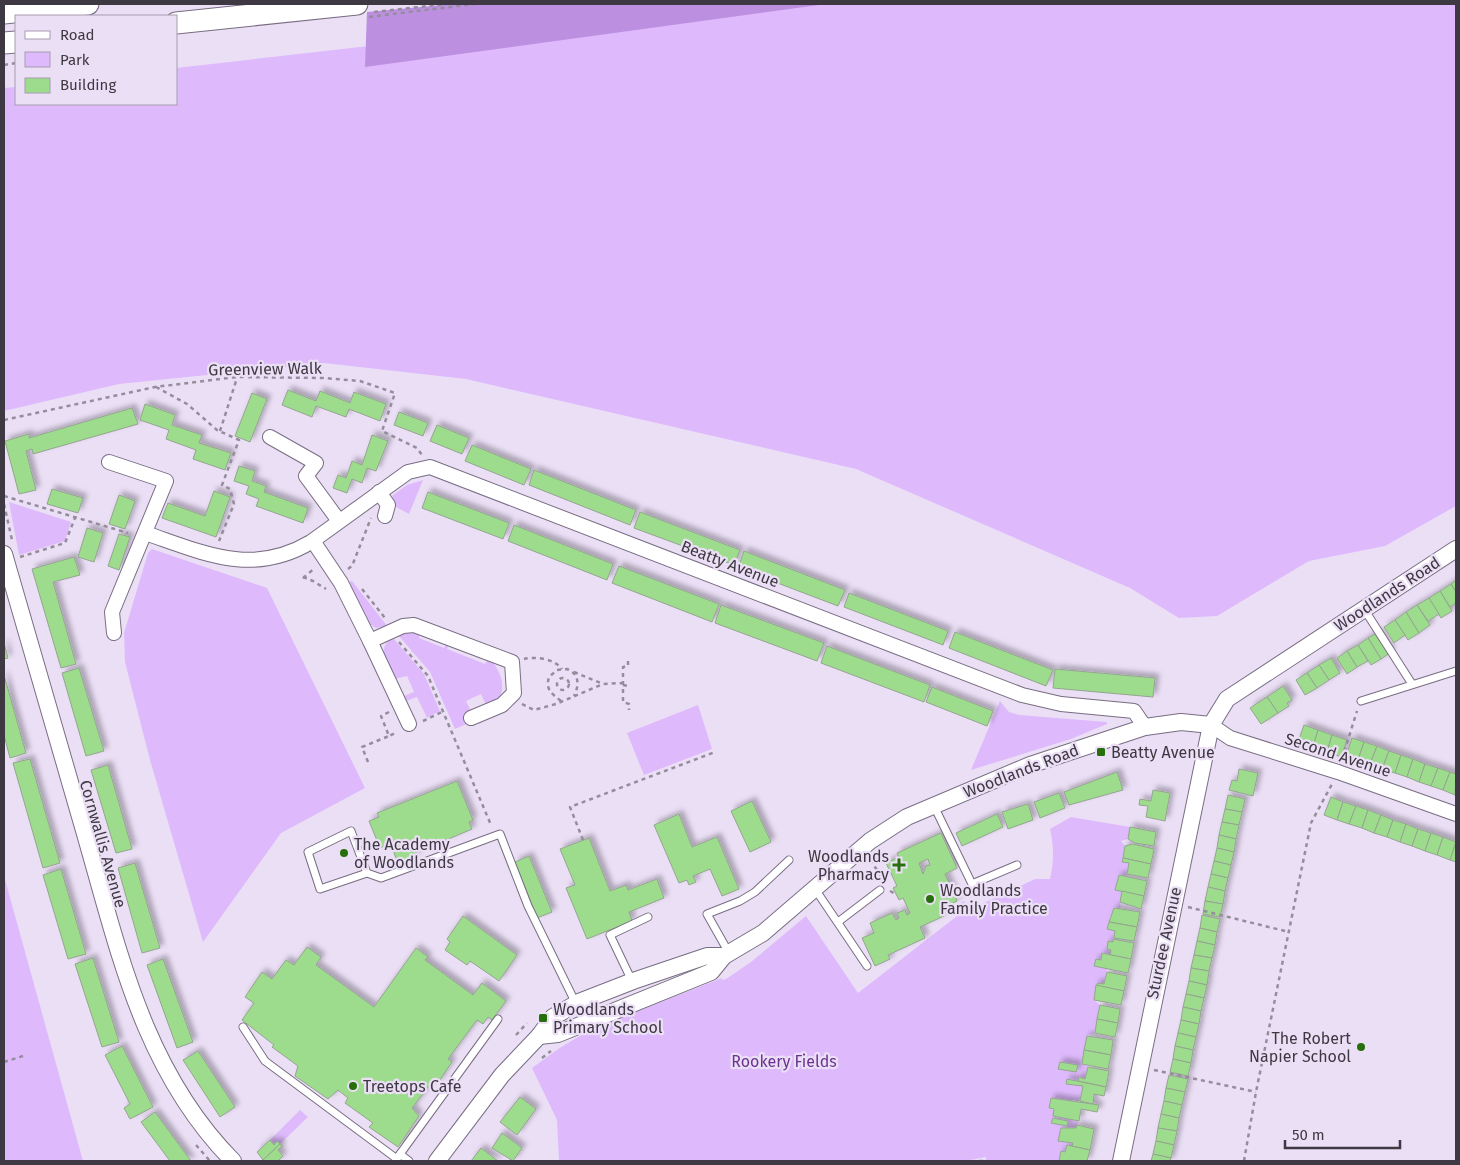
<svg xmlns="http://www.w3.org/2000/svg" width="1460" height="1165" viewBox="0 0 1460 1165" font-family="'Fira Sans',sans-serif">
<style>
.green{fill:#debafc}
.forest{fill:#bc8fe1}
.building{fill:#9edc8d;stroke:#94a490;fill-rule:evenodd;filter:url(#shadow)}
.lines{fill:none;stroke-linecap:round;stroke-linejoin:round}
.service-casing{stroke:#786d82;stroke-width:9}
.minor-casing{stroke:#786d82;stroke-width:16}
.tertiary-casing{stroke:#786d82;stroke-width:18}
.primary-casing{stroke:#786d82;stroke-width:23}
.path{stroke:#958c9c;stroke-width:2.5;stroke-dasharray:4 4;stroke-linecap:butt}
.service{stroke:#fff;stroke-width:7}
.minor{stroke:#fff;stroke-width:14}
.tertiary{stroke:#fff;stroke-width:16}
.primary{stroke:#fff;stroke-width:21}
.poi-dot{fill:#276e0c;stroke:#ebdff6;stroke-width:2}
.labels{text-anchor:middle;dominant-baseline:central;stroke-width:4.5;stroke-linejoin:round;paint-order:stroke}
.street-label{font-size:16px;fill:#3d3841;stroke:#ebdff6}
.poi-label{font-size:16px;fill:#3d3841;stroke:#ebdff6;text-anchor:start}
.park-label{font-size:16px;fill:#6b3291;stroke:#ebdff6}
</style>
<defs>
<filter id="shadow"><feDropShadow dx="4" dy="-4" stdDeviation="2.5" flood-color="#0004"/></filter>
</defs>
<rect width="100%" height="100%" fill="#ebdff6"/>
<g class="green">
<path d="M738 4H1456V506L1385 546 1309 561 1217 616 1179 618 1130 588 856 469 466 379 324 363 119 384 4 411V88L16 87V104H176V68Z"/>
<path d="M423 480 409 514 396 507 392 496 407 485Z"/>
<path d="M9 502 71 522 65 541 19 555Z"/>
<path d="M152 549 267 588 365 788 281 833 203 942 150 760 125 662 124 633 148 553Z"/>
<path d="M352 581 384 622 387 626 376 628 368 623 348 582Z"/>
<path d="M408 631 421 632 419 638 444 648 447 643 449 644 447 649 485 664 488 659C499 665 508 688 498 699 495 702 490 703 486 705L481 694 466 701 471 711V722L455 729 430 672 398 635Z"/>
<path d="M393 638 424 674 440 711 427 718 417 697 406 701 404 696 414 692 407 676 394 679C388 665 375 647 393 638Z"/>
<path d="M1000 701 1009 712 1019 715 1107 722V724L1071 739 971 770Z"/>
<path d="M698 705 712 749 644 775 627 733Z"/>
<path d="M1071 817 1130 827 1128 839 1121 841 1125 846 1122 861 1129 863 1126 876 1118 875 1116 890 1122 891 1120 909 1110 916 1107 929 1115 931 1113 942H1108L1107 949 1111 950 1110 955 1102 953 1101 960 1095 966 1107 969 1104 984 1098 983 1094 1000 1100 1005 1095 1033 1087 1036 1082 1064 1088 1066 1085 1079 1080 1077 1078 1081 1067 1079 1066 1084 1083 1086 1080 1101 1073 1100V1102L1050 1098 1049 1108 1079 1121 1076 1128H1061L1058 1141 1073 1143 1072 1146 1067 1145 1065 1152 1061 1151 1059 1161H986V1157L965 1161H559L557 1120 532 1068 558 1049 590 1030 722 978V980L726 979 751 962 806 916 858 993 957 916 953 907 964 901 969 910 1035 879H1050C1054 861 1054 847 1050 829Z"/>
<path d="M4 876 83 1161H4Z"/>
<path d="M300 1110 308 1117 280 1144 277 1142 274 1145 270 1140Z"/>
</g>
<path class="forest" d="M453 4H826L365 67 367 12Z"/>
<g class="building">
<path d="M288 390 316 401 320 391 350 403 354 392 386 404 380 421 349 409 346 417 316 406 312 417 282 405Z"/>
<path d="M252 393 267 399 250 442 235 436Z"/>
<path d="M145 404 175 415 172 425 202 435 199 443 231 453 225 470 193 459 196 450 166 439 169 430 140 420Z"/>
<path d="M132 408 138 424 33 454 32 449 26 451 36 490 19 494 5 441 29 434V438Z"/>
<path d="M399 412 428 423 423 436 394 425Z"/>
<path d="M437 425 469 438 462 454 430 441Z"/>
<path d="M372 435 388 441 376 471 367 468 362 483 352 479 347 493 333 488 338 475 346 478 352 461 362 465Z"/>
<path d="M472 445 531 469 524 485 465 461Z"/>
<path d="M239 466 255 471 252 481 266 486 264 492 308 508 303 523 256 506 259 499 246 494 249 486 234 481Z"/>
<path d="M534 470 636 510 630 525 529 485Z"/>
<path d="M52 489 83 498 78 513 47 504Z"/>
<path d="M214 491 230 497 216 537 162 518 168 503 205 516Z"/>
<path d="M428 492 509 523 503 539 422 508Z"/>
<path d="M119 495 135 501 125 529 109 524Z"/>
<path d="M640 512 740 550 734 565 634 528Z"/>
<path d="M514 525 613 564 607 580 508 541Z"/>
<path d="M87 528 103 533 94 562 78 557Z"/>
<path d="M119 534 130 537 119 570 108 566Z"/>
<path d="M744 551 845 590 838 606 738 568Z"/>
<path d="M74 557 80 575 53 582 76 664 61 668 32 569Z"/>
<path d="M619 566 719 604 712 622 612 583Z"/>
<path d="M1456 580V592L1451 584Z"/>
<path d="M1451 584 1456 592V603L1450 607 1440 591Z"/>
<path d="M1440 591 1452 611 1441 618 1429 598Z"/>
<path d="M849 593 948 631 943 645 844 607Z"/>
<path d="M1429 598 1439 614 1428 621 1417 605Z"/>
<path d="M721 605 824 643 817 661 715 623Z"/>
<path d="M1417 605 1430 625 1419 633 1406 612Z"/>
<path d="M1406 612 1419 633 1408 640 1395 620Z"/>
<path d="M1395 620 1405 635 1394 643 1384 627Z"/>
<path d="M955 632 1053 670 1046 686 949 648Z"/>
<path d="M1379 632 1391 652 1381 659 1368 638Z"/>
<path d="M1368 638 1381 659 1371 665 1358 645Z"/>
<path d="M4 643 8 658 4 659Z"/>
<path d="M1358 645 1368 661 1357 667 1347 651Z"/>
<path d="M827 646 930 685 924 702 821 663Z"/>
<path d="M1347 651 1357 667 1347 674 1337 658Z"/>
<path d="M1331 658 1340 673 1329 680 1319 665Z"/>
<path d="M1319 665 1329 680 1317 688 1307 673Z"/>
<path d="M79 668 104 751 86 756 62 673Z"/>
<path d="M1055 669 1155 678 1153 697 1053 688Z"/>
<path d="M1307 673 1317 688 1305 695 1296 680Z"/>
<path d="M4 675 26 753 10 758 4 735Z"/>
<path d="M1283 686 1292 700 1287 703 1289 706 1278 713 1267 697Z"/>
<path d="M932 687 993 711 987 726 926 702Z"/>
<path d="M1267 697 1278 713 1261 724 1250 708Z"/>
<path d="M1304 725 1318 730 1313 747 1298 742Z"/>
<path d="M1318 730 1332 735 1327 752 1313 747Z"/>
<path d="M1332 735 1347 740 1341 757 1327 752Z"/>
<path d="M1352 738 1364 742 1358 760 1346 756Z"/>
<path d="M1364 742 1377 746 1370 764 1358 760Z"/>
<path d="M1377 746 1389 751 1382 769 1370 764Z"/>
<path d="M1389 751 1401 755 1395 773 1382 769Z"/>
<path d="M1401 755 1413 759 1407 777 1395 773Z"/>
<path d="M30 759 60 863 43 868 13 763Z"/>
<path d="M1413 759 1425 764 1419 782 1407 777Z"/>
<path d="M1425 764 1438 768 1431 786 1419 782Z"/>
<path d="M108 765 132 849 116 853 91 770Z"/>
<path d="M1438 768 1450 772 1443 790 1431 786Z"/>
<path d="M1239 769 1258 773 1253 796 1229 790 1232 780 1237 781Z"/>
<path d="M1117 772 1123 790 1069 805 1064 792Z"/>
<path d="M1450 772 1456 774 1455 795 1443 790Z"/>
<path d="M457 781 473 820 469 822 472 829 425 849 422 844 414 847 417 855 398 863 390 843 380 848 369 821 379 817 377 813Z"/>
<path d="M1153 790 1170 793 1165 821 1146 817 1148 806 1139 805 1140 799 1151 801Z"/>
<path d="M1059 793 1065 808 1040 818 1034 802Z"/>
<path d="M1228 795 1245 799 1242 812 1225 809Z"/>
<path d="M1331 797 1343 802 1337 820 1324 815Z"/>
<path d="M752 801 771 842 750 852 731 811Z"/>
<path d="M1343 802 1356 806 1349 824 1337 820Z"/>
<path d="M1028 804 1033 820 1008 829 1002 812Z"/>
<path d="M1356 806 1368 810 1362 828 1349 824Z"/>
<path d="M1225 809 1242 812 1239 825 1222 822Z"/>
<path d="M1368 810 1381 815 1374 833 1362 828Z"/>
<path d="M679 814 692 847 717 837 739 889 722 896 710 869 693 876 696 882 689 885 687 880 679 883 654 825Z"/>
<path d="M997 814 1003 827 962 846 956 833Z"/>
<path d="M1381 815 1393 820 1387 837 1374 833Z"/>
<path d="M1393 820 1406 824 1400 842 1387 837Z"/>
<path d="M1222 822 1239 825 1236 839 1219 835Z"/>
<path d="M1406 824 1418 829 1412 846 1400 842Z"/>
<path d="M1130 827 1156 832 1154 846 1135 843 1128 839Z"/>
<path d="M1418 829 1431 833 1425 851 1412 846Z"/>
<path d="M941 833 957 868 945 874 957 901 940 909 944 916 920 927 925 938 888 955 890 959 875 966 862 938 874 933 870 923 892 913 896 920 899 918 897 913 905 910 907 915 910 913 903 898 899 900 893 888 897 886 886 863 899 857 897 853ZM928 859 930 865 926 866 923 874 919 863Z"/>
<path d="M1431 833 1443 837 1437 855 1425 851Z"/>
<path d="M1219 835 1236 839 1234 852 1217 848Z"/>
<path d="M1443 837 1456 842 1450 860 1437 855Z"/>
<path d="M589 838 610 891 626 885 628 890 657 879 664 898 629 912 632 921 587 939 566 888 575 885 560 849Z"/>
<path d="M1456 842V862L1450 860Z"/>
<path d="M1133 844 1154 849 1151 864 1123 858 1125 846Z"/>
<path d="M1217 848 1234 852 1231 865 1214 861Z"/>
<path d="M529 856 552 912 537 918 515 862Z"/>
<path d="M1123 858 1151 864 1148 878 1127 874 1129 863 1122 862Z"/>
<path d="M1214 861 1231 865 1228 878 1211 874Z"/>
<path d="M135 863 160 948 142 953 118 868Z"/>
<path d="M61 869 86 954 68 959 43 875Z"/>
<path d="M1211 874 1228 878 1225 891 1208 887Z"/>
<path d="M1119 875 1147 881 1144 896 1115 890Z"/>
<path d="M1208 887 1225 891 1223 904 1205 901Z"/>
<path d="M1122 891 1144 896 1141 909 1120 902Z"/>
<path d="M1205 901 1223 904 1220 917 1203 914Z"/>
<path d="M1114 908 1140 912 1137 927 1109 922Z"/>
<path d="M1202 915 1220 919 1217 932 1200 928Z"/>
<path d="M463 916 517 955 499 981 470 961 467 965 445 950 450 942 447 939Z"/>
<path d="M1109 922 1137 927 1134 941 1114 938 1115 931 1107 929Z"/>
<path d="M1200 928 1217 932 1215 945 1197 941Z"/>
<path d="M1113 939 1134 943 1131 959 1110 955 1111 950 1107 949 1108 941 1113 942Z"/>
<path d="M1197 941 1215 945 1212 958 1194 955Z"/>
<path d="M307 947 321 957 316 965 374 1007 416 948 428 957 425 960 473 995 482 983 506 1001 492 1020 488 1017 483 1024 477 1020 448 1059 452 1062 437 1084 433 1081 412 1108 419 1116 398 1147 369 1127 373 1123 345 1103 348 1098 338 1090 328 1099 295 1076 298 1066 272 1047 274 1045 242 1020 254 1003 245 997 262 972 272 979 286 960 294 965Z"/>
<path d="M1102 953 1131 959 1128 973 1094 966 1096 959 1101 960Z"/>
<path d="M1194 955 1212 958 1209 971 1191 968Z"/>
<path d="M93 958 119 1042 102 1047 75 964Z"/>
<path d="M163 959 193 1042 177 1048 147 965Z"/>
<path d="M1191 968 1209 971 1207 985 1189 981Z"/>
<path d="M1107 972 1127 976 1124 991 1097 986 1098 983 1104 984Z"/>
<path d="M1189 981 1207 985 1204 998 1186 994Z"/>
<path d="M1096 985 1124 991 1121 1005 1094 1000Z"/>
<path d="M1186 994 1204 998 1201 1011 1183 1007Z"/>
<path d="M1100 1005 1120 1009 1118 1023 1097 1019Z"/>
<path d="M1183 1007 1201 1011 1199 1024 1181 1020Z"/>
<path d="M1097 1019 1118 1023 1115 1037 1095 1033Z"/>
<path d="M1181 1020 1199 1024 1196 1037 1178 1033Z"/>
<path d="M1178 1033 1196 1037 1193 1050 1175 1046Z"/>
<path d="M1087 1036 1113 1040 1111 1055 1084 1050Z"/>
<path d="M122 1046 153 1107 130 1119 124 1108 130 1104 105 1055Z"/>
<path d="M1175 1046 1193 1050 1191 1063 1173 1059Z"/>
<path d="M1084 1050 1111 1055 1108 1069 1082 1064Z"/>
<path d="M198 1051 235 1107 220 1117 183 1060Z"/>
<path d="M1173 1059 1191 1063 1188 1076 1170 1072Z"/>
<path d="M1060 1062 1078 1065 1076 1072 1058 1069Z"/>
<path d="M1088 1067 1109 1071 1106 1087 1078 1081 1079 1077 1085 1079Z"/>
<path d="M1169 1075 1188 1079 1185 1092 1166 1088Z"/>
<path d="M1067 1079 1106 1087 1104 1096 1094 1094 1093 1104 1080 1101 1083 1086 1066 1084Z"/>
<path d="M1166 1088 1185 1092 1182 1105 1164 1101Z"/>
<path d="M520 1097 536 1109 517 1135 500 1122Z"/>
<path d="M1051 1098 1099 1105 1097 1112 1081 1109 1079 1121 1053 1116 1054 1109 1049 1108Z"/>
<path d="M1164 1101 1182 1105 1179 1118 1161 1114Z"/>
<path d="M155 1112 191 1161H170L141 1122Z"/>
<path d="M1161 1114 1179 1118 1177 1131 1158 1128Z"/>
<path d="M1053 1118 1068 1121 1067 1126 1051 1123Z"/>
<path d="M1077 1125 1094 1129 1090 1150 1072 1146 1073 1143 1058 1141 1061 1128H1076Z"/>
<path d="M1158 1128 1177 1131 1174 1145 1156 1141Z"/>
<path d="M502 1133 522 1148 513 1161 492 1148Z"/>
<path d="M270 1140 274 1145 277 1141 280 1144 263 1160 257 1152Z"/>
<path d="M1156 1141 1174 1145 1171 1158 1153 1154Z"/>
<path d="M280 1144 282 1146 278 1150 283 1156 278 1161H265L263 1160Z"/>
<path d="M1067 1145 1090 1150 1087 1161H1059L1061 1151 1065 1152Z"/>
<path d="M481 1148 498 1161H471Z"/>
<path d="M1153 1154 1171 1158 1170 1161H1151Z"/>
</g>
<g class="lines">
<g class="service-casing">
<g id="service">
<path d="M1364 609 1412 684"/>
<path d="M1361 701 1456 671"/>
<path d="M934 806 972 884 1017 865"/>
<path d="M367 873 320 889 308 852 351 831 367 873 381 878 500 834 528 906 585 1022"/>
<path d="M815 889 867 966"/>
<path d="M838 922 880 890"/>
<path d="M729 953 707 914 740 901 755 892 789 860"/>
<path d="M632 981 610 935 648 917"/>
<path d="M243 1027 265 1061 397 1159 400 1154 409 1161"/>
<path d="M400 1154 498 1019"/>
</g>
</g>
<g class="minor-casing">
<g id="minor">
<path d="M270 437 316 463 306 476 339 521"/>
<path d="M109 462 166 481 112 612 114 633"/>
<path d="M379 492 388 505 385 516"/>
<path d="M145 533C204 553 252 577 311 542L408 472 430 467 1022 695 1061 704 1134 711 1145 727"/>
<path d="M313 541 341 583 370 641 403 626 414 625 512 662 514 693 502 705 471 718"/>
<path d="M370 641 409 724"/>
<path d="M1211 725 1230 738 1338 772 1456 814"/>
</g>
</g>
<g class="tertiary-casing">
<g id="tertiary">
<path d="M4 554C30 645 56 736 83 827 118 947 142 1069 233 1161"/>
<path d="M539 1036 558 1034 711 972 724 956 763 933 870 841 907 817 1030 765 1145 727 1181 722 1211 725"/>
<path d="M437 1161 502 1075 539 1036 553 1017 579 1002 633 981 707 956H724"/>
<path d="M1121 1161 1211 725 1227 699 1456 549"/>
</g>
</g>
<g class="primary-casing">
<g id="primary">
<path d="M4 13 88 4"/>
<path d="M176 23 357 4"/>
<path d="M4 43 16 42"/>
</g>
</g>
<g class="path">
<path d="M374 12 446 4"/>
<path d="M369 17 474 4"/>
<path d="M4 65 16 63"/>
<path d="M156 387 187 404 217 430 239 440 222 485 230 489 234 504 219 541"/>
<path d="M4 420 155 387 237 377 324 378 360 381 395 393 382 431 417 448 422 455"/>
<path d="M220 431 237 378"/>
<path d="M4 496 128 533"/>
<path d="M4 504 12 540"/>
<path d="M20 557 65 543 75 518"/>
<path d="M348 569 352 566 371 518"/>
<path d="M303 577 313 581 326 589"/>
<path d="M303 578 315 568"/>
<path d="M362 589 385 618"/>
<path d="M399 642 428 676 491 825"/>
<path d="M524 659C535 656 555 659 562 669"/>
<path d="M628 661V666L623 667V702L629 704V710"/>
<path d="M574 672 603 684"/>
<circle cx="563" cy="684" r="6"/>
<path d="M623 685 629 686"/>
<path d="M561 701C553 694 545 691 549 677L557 670 567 669C580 674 579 686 574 696"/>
<path d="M522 704 534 710 556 704 603 684 623 683"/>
<path d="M389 712 381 716 389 736 397 732"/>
<path d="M423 721 444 711"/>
<path d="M1342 759 1357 711"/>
<path d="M368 762 362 747 389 736"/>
<path d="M583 840 570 807 715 752"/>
<path d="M870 860 884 880"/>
<path d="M890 891 896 894"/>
<path d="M1188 907 1289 932"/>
<path d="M516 1035 527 1023"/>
<path d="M542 1058 551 1051"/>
<path d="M4 1062 23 1056"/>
<path d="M1154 1070 1256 1092"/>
<path d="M196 1145 210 1161"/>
<path d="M979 1161H983"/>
<path d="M1244 1161 1256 1092 1311 823 1332 784"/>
</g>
<use href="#service" class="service"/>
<use href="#minor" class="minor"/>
<use href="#tertiary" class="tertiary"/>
<use href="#primary" class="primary"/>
</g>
<g class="poi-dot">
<rect x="1096" y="747" width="10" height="10" rx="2.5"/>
<circle cx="344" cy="853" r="5"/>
<path d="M896.5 857.5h5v5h5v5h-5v5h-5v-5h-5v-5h5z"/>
<circle cx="930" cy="899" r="5"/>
<rect x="538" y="1013" width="10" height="10" rx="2.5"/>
<circle cx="1361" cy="1047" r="5"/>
<circle cx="353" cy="1086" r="5"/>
</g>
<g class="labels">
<g class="street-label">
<text transform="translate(265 369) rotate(-1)">Greenview Walk</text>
<text transform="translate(730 564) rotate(21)">Beatty Avenue</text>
<text transform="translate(1387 594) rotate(-33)">Woodlands Road</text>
<text transform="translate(1338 755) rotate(18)">Second Avenue</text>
<text transform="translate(1021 771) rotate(-21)">Woodlands Road</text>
<text transform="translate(103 844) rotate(74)">Cornwallis Avenue</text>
<text transform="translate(1164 943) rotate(-78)">Sturdee Avenue</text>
</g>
<g class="poi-label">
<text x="1111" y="752">Beatty Avenue</text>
<text x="354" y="844">The Academy<tspan x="354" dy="18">of Woodlands</tspan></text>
<text x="889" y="856" text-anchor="end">Woodlands<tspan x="889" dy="18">Pharmacy</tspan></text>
<text x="940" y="890">Woodlands<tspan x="940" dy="18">Family Practice</tspan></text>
<text x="553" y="1009">Woodlands<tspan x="553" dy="18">Primary School</tspan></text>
<text x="1351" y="1038" text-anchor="end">The Robert<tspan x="1351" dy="18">Napier School</tspan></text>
<text x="363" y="1086">Treetops Cafe</text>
</g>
<g class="park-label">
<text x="784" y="1061">Rookery Fields</text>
</g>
</g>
<rect width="1460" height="1165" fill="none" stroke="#3d3841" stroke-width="10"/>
<rect x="15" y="15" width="162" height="90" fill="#ebdff6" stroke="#a59cae"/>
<rect x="25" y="31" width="25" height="8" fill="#ffffff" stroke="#a59cae"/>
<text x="60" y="40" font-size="15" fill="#3d3841">Road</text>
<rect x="25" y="52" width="25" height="15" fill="#debafc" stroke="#a59cae"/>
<text x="60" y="65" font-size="15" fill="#3d3841">Park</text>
<rect x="25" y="78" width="25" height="15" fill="#9edc8d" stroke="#a59cae"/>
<text x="60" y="90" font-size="15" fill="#3d3841">Building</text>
<path d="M1285 1140v8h115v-8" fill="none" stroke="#3d3841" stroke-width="2.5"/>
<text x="1292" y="1140" font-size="15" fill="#3d3841" stroke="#ebdff6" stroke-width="4" paint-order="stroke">50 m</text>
</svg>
